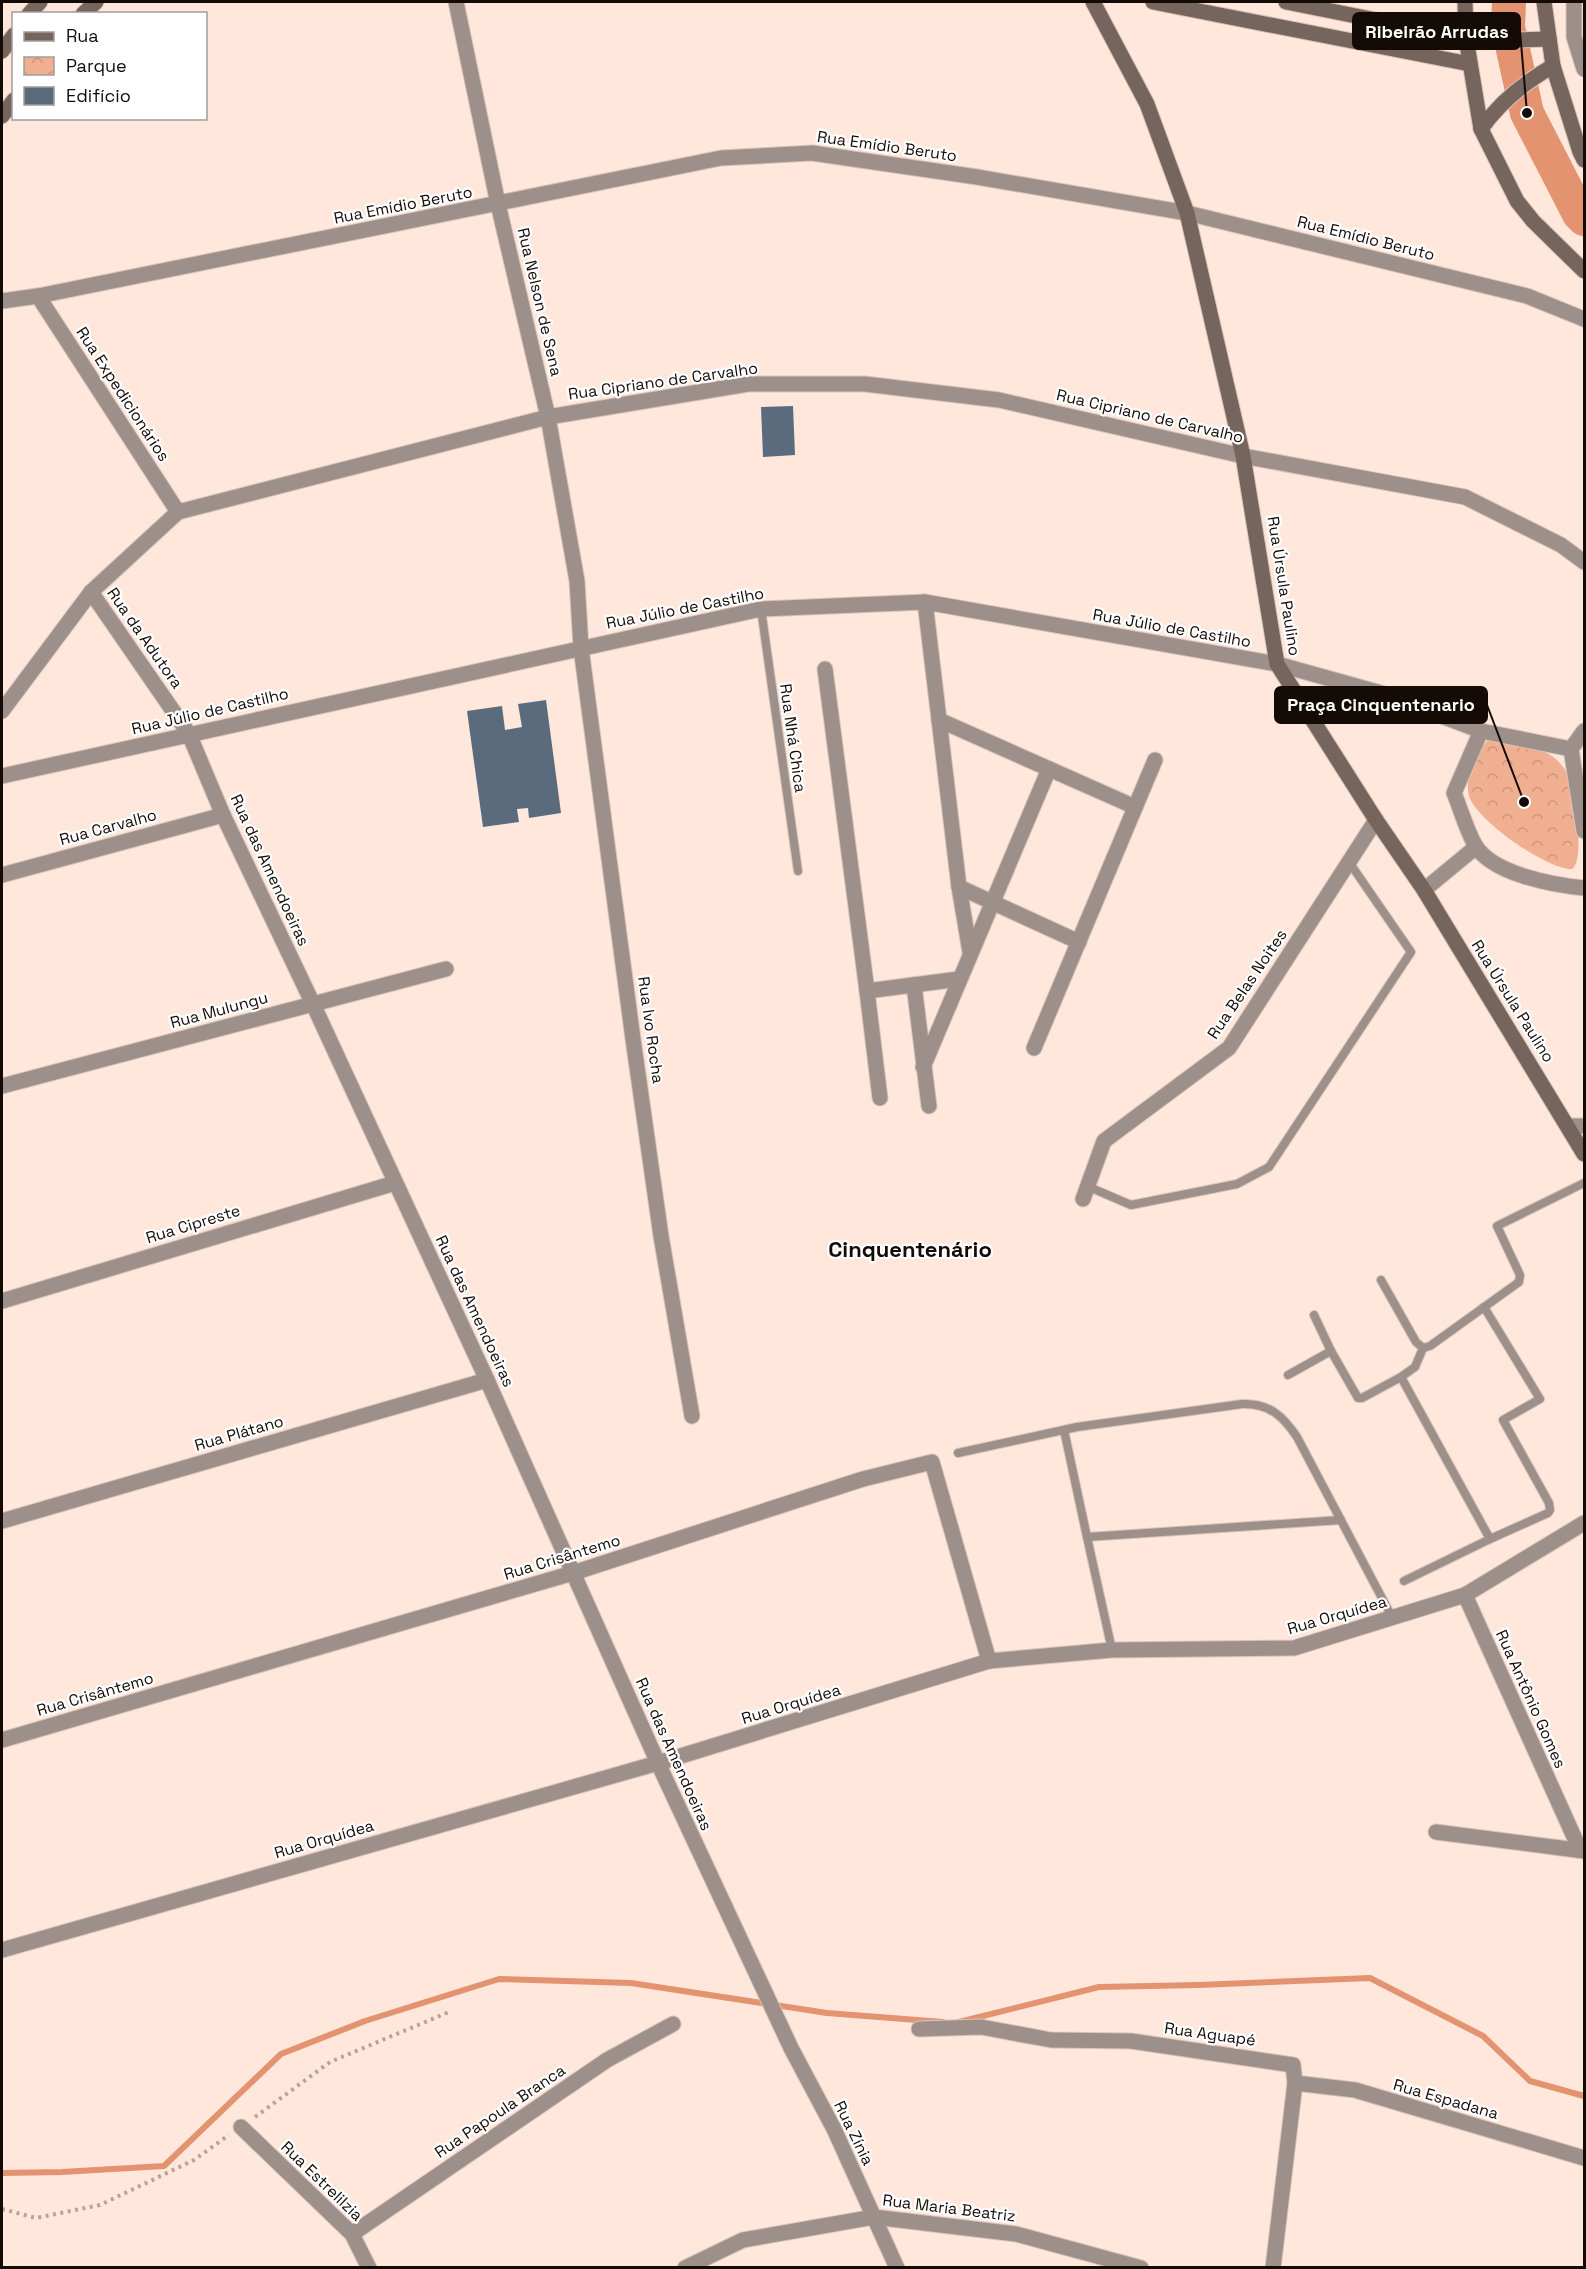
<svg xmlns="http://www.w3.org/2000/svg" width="1586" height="2269" viewBox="0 0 1586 2269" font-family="'Space Grotesk',sans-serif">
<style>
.park{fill:url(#park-crowns)}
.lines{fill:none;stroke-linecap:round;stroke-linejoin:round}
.stream{stroke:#e3936f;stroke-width:6}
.river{stroke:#e3936f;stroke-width:34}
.building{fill:#5a6b7e}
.lane-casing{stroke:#d9c4ba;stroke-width:10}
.street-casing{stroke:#d9c4ba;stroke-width:17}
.secondary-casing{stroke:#d9c4ba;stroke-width:17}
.path{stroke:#b7a39a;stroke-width:4;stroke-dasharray:3 4.5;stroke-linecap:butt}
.lane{stroke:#9d908b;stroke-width:8}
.street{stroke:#9d908b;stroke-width:15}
.secondary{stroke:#76655d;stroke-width:15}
.labels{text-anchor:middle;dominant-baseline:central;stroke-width:4.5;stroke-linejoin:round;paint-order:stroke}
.street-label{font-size:16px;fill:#140b07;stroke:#fff}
.district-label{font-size:22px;font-weight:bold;fill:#140b07;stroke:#fff}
.leader{fill:none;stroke:#140b07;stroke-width:2}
.callout-dot{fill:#140b07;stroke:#fff;stroke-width:2}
.callout{fill:#140b07;stroke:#140b07;stroke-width:2}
.callout-label{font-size:18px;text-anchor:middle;font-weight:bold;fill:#fff}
</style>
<defs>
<pattern id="park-crowns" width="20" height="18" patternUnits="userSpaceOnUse" patternTransform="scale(1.5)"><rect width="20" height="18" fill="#f1af92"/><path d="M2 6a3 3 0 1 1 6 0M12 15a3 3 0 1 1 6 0" fill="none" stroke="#ce957c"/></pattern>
</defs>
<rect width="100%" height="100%" fill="#ffe7dc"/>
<path class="park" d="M1491 738C1512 743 1541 745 1557 760 1561 764 1566 770 1568 775 1574 791 1586 859 1572 869 1547 870 1476 820 1469 796 1464 777 1475 750 1491 738Z"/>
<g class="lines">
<g class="stream">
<path d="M959 2022 1099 1987 1199 1985 1370 1978 1483 2036 1530 2081 1584 2096"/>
<path d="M2 2173 62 2172 164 2166 281 2054 365 2021 499 1979 631 1983 827 2013 943 2022"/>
</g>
<path class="river" d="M1509 2 1508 27 1527 113 1579 214 1584 219"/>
</g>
<g class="building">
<path d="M793 406 795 455 763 457 761 407Z"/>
<path d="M546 700 561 813 529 818 528 808 517 809 519 822 483 827 467 711 502 706 505 730 522 727 518 704Z"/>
</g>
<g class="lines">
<g class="lane-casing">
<g id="lane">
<path d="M761 609 798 871"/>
<path d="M1089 1187 1131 1205 1237 1184 1269 1167 1411 952 1349 862"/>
<path d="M1381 1280 1416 1342 1423 1348 1430 1346 1519 1282 1520 1275 1497 1226 1584 1183"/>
<path d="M1314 1315 1331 1351 1358 1398H1362L1401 1377 1490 1539 1548 1513 1550 1510 1549 1503 1503 1420 1540 1399 1484 1307"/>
<path d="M1288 1375 1331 1351"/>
<path d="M1401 1377 1415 1367 1423 1348"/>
<path d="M1064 1430 1087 1537 1341 1520"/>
<path d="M958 1453 1077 1427 1242 1404C1269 1403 1283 1416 1297 1437L1392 1617"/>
<path d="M1087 1537 1112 1650"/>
<path d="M1404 1581 1490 1539"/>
</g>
</g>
<g class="street-casing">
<g id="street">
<path d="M456 2 498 204 548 417 577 581 581 648 633 1039 661 1236 692 1416"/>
<path d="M1574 2V37L1584 69"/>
<path d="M38 296 178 512"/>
<path d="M2 301 38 296 721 158 812 153 977 177 1187 213 1527 296 1584 319"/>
<path d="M91 592 189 734 223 815 313 1004 487 1380 658 1763 791 2048 834 2129 897 2268"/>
<path d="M925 602 959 887 970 952"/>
<path d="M825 669 867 991"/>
<path d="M2 711 91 592 178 512 548 417 748 384H865L999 400 1243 456 1465 497 1561 545 1584 562"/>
<path d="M939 720 1135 807"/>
<path d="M1481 731 1454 793C1461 810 1466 829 1475 845 1492 874 1553 885 1584 888"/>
<path d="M1571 749 1584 831"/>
<path d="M1571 749 1584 731"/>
<path d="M2 776 761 609 925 602 1277 664 1381 693 1481 731 1571 749"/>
<path d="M2 875 223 815"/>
<path d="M959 887 1079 942"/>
<path d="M1424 890 1476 847"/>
<path d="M914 985 929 1106"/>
<path d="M1034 1048 1155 760"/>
<path d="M923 1067 1049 769"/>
<path d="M2 1086 446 969"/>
<path d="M880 1098 867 991 959 979"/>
<path d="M1568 1126H1584"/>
<path d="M1083 1199 1104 1141 1229 1048 1376 820"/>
<path d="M2 1301 395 1183"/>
<path d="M2 1521 487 1380"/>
<path d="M1465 1595 1580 1850"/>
<path d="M2 1740 573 1573 863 1479 932 1462 989 1661"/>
<path d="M1436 1832 1584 1851"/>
<path d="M2 1950 658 1763 989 1661 1112 1650 1294 1648 1465 1595 1584 1523"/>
<path d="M919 2029 981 2027 1051 2040 1131 2041 1293 2065 1295 2083 1273 2268"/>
<path d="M1295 2083 1355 2090 1584 2158"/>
<path d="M241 2127 352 2234 369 2268"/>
<path d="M352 2234 607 2060 673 2024"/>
<path d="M685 2268 743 2240 874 2217 1016 2234 1141 2268"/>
</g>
</g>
<g class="secondary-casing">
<g id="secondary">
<path d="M1093 2 1147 104 1187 213 1243 456 1277 664 1376 820 1424 890 1584 1154"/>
<path d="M1153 2 1470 64"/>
<path d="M1286 2 1481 41 1549 39"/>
<path d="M1465 2 1466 38 1481 129 1517 201 1533 221 1584 271"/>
<path d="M1544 2 1553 66 1580 152 1584 160"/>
<path d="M29 14 40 2"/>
<path d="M83 14 96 2"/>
<path d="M2 51 14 35"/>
<path d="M2 116 14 100"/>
<path d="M1481 129C1500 102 1525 82 1553 66"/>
</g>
</g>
<g class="path">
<path d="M255 2117 330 2062 449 2012"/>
<path d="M2 2209 36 2218 100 2205 194 2160 229 2135"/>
</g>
<use href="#lane" class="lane"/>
<use href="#street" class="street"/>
<use href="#secondary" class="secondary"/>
</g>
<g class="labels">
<g class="street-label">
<text transform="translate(887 146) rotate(8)">Rua Emídio Beruto</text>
<text transform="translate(403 205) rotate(-11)">Rua Emídio Beruto</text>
<text transform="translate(1366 238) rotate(14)">Rua Emídio Beruto</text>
<text transform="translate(540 302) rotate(77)">Rua Nelson de Sena</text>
<text transform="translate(663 381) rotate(-8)">Rua Cipriano de Carvalho</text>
<text transform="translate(123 394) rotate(57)">Rua Expedicionários</text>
<text transform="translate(1150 416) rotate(13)">Rua Cipriano de Carvalho</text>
<text transform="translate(1284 586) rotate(81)">Rua Úrsula Paulino</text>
<text transform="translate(685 608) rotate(-11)">Rua Júlio de Castilho</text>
<text transform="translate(1172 628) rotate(10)">Rua Júlio de Castilho</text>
<text transform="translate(145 638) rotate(55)">Rua da Adutora</text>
<text transform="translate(210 711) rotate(-13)">Rua Júlio de Castilho</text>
<text transform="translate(793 738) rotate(82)">Rua Nhá Chica</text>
<text transform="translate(108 827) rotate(-15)">Rua Carvalho</text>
<text transform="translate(270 870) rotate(65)">Rua das Amendoeiras</text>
<text transform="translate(1247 984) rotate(-56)">Rua Belas Noites</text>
<text transform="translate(1513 1001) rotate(58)">Rua Úrsula Paulino</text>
<text transform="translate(219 1010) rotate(-15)">Rua Mulungu</text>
<text transform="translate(651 1030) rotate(82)">Rua Ivo Rocha</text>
<text transform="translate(193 1224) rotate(-17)">Rua Cipreste</text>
<text transform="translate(475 1311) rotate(65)">Rua das Amendoeiras</text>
<text transform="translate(239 1433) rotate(-16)">Rua Plátano</text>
<text transform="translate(562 1557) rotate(-17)">Rua Crisântemo</text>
<text transform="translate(1337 1615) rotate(-16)">Rua Orquídea</text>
<text transform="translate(95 1694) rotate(-16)">Rua Crisântemo</text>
<text transform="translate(1531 1699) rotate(66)">Rua Antônio Gomes</text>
<text transform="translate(791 1704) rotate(-17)">Rua Orquídea</text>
<text transform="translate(674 1754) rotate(66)">Rua das Amendoeiras</text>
<text transform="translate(324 1839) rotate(-16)">Rua Orquídea</text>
<text transform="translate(1210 2034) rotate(8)">Rua Aguapé</text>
<text transform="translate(1446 2099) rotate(16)">Rua Espadana</text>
<text transform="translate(500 2111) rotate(-34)">Rua Papoula Branca</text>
<text transform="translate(854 2133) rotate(64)">Rua Zínia</text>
<text transform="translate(322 2181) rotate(44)">Rua Estrelilzia</text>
<text transform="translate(949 2208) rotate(7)">Rua Maria Beatriz</text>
</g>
<g class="district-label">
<text x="910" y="1249">Cinquentenário</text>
</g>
</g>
<path class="leader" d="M1527 113L1520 31M1524 802L1487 705"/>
<g class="callout-dot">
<circle cx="1527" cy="113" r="6"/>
<circle cx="1524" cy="802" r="6"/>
</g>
<g class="callout">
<rect x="1353" y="13" width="167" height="36" rx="6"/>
<rect x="1275" y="687" width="212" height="36" rx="6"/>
</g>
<g class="callout-label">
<text x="1437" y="38">Ribeirão Arrudas</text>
<text x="1381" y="711">Praça Cinquentenario</text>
</g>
<rect width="1586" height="2269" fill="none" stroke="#140b07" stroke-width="6"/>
<rect x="12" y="12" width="195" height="108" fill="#ffffff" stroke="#a19d9c" stroke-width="1.5"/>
<rect x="24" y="32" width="30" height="9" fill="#76655d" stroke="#a19d9c" stroke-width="1.5"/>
<text x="66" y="42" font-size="18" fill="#140b07">Rua</text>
<rect x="24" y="57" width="30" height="18" fill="url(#park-crowns)" stroke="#a19d9c" stroke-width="1.5"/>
<text x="66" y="72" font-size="18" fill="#140b07">Parque</text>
<rect x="24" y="87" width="30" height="18" fill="#5a6b7e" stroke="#a19d9c" stroke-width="1.5"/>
<text x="66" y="102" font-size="18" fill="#140b07">Edifício</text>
</svg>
